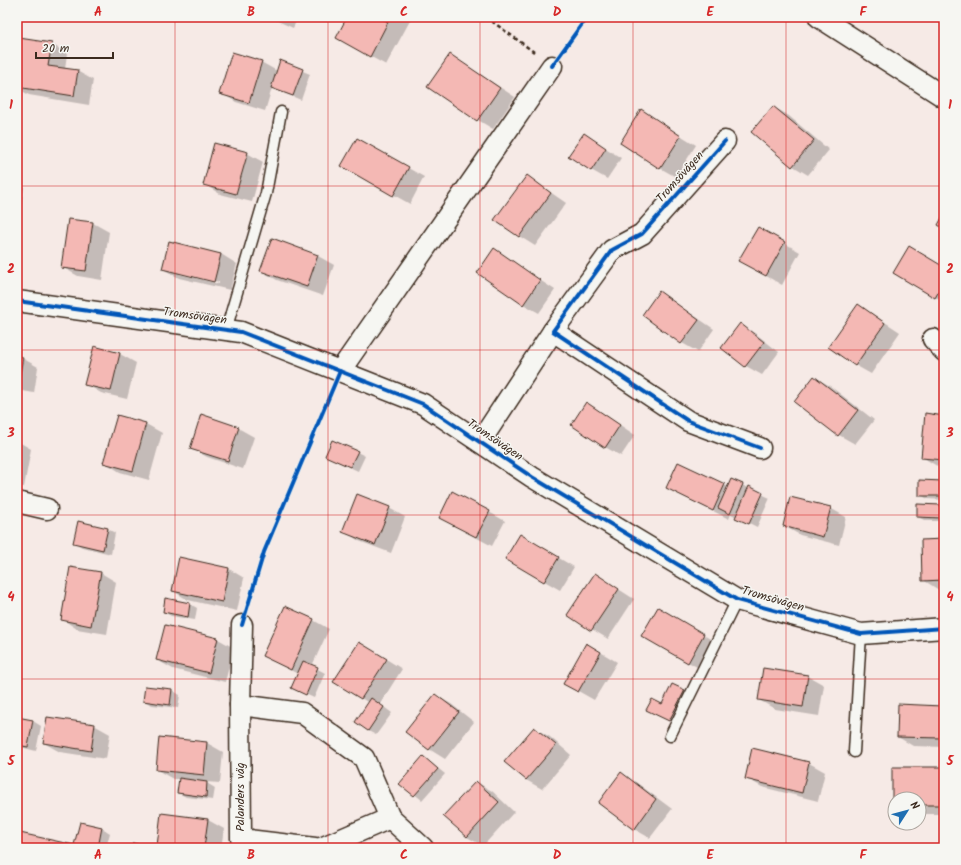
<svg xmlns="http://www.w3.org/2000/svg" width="961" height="865" viewBox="0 0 961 865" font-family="Kalam,sans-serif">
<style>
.shadow{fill:#0003;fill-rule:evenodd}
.building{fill:#f4b8b4;stroke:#3b2a1e}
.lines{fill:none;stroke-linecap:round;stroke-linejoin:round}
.lane-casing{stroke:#3b2a1e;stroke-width:13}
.street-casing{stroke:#3b2a1e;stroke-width:23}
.path{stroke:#3b2a1e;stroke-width:2.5;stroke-dasharray:4 3;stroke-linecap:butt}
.lane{stroke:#f6f6f2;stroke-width:10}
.street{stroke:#f6f6f2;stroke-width:20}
.cycleway-casing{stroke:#f6f6f2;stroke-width:6}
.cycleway{stroke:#0057b8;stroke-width:4}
.grid{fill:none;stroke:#d62828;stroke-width:1;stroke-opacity:0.55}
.labels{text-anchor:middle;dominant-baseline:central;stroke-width:3;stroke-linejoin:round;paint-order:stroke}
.street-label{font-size:12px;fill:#3b2a1e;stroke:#f6f6f2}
.neatline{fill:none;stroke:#d62828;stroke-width:1.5}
.grid-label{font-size:13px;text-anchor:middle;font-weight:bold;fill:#d62828}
</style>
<rect width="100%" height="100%" fill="#f6eae6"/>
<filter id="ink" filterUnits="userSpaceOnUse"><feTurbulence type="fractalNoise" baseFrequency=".025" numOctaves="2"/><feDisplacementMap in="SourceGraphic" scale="8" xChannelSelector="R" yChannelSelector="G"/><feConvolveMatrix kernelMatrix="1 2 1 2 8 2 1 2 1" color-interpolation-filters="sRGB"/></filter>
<g filter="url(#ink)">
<g class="shadow">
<path d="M269 17H298L293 28Z"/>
<path d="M348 17H412L386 65 353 47Z"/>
<path d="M52 44 67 54 65 69 77 71 93 80 89 105 29 95 17 88V59Z"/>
<path d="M450 55 515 97 493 129 478 120Z"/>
<path d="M261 62 277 71 281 62 310 74 301 100 272 88 265 111 236 102 221 93Z"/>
<path d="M774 107 789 116 829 150 808 175 793 166Z"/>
<path d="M642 111 696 145 676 177 660 168Z"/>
<path d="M584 134 621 158 607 179 591 170Z"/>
<path d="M357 139 424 177 410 204 342 166Z"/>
<path d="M17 147 19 148 17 161Z"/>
<path d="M247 153 263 162 252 202 220 194 204 184Z"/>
<path d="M527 176 566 203 535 246 519 236Z"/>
<path d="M17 183 24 187 17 231Z"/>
<path d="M93 223 109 232 102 280 78 276 62 267Z"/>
<path d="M758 228 800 252 782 285 740 261Z"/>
<path d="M272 239 318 256 334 265 323 296 277 280 261 271Z"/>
<path d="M170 242 221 254 237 264 230 290 179 278 163 269ZM179 272 219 282V284L179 274Z"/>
<path d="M494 250 555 290 539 313 523 304Z"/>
<path d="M944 268V302L894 273Z"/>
<path d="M659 292 714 329 698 352 682 343Z"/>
<path d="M859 305 900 332 871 374 855 365Z"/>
<path d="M740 325 756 334 779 352 762 375 746 366 722 348Z"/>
<path d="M94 348 120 354 136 363 127 399 101 393 86 384Z"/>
<path d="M17 357 22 358 38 367 34 393 17 390Z"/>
<path d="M814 377 830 386 874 420 855 444 839 435 795 402Z"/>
<path d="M602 413 635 435 621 456 605 447Z"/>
<path d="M117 416 146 424 162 433 149 480 120 472 104 462Z"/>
<path d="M944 417V467L937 466 922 457Z"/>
<path d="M238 428 254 437 243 469 207 457 191 448Z"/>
<path d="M17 441 31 449 24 487 17 486Z"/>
<path d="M357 452 365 456 358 471 334 460Z"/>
<path d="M679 463 728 487 731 480 770 498 757 527 731 514 729 519 667 488Z"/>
<path d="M942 482 944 483V500L928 499 920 495Z"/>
<path d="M918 505 941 506 944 507V521H926L918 517Z"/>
<path d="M389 508 405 517 391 553 359 541 344 531Z"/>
<path d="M830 508 846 517 839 545 800 535 784 526Z"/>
<path d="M489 512 505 521 492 546 440 518Z"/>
<path d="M108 529 115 533 111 554 82 547 75 543Z"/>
<path d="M520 535 574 567 560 590 506 559Z"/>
<path d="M944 540V589L939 590 923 580Z"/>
<path d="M180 558 229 569 244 578 237 611 188 600 173 591Z"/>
<path d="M101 573 116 582 107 634 77 629 62 619Z"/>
<path d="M595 574 634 599 608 639 569 615Z"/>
<path d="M190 604 197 608 195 620 171 616 164 612Z"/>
<path d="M658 609 719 644 704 671 642 636Z"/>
<path d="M313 620 329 629 312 666 325 673 314 698 292 688 298 674 263 656Z"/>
<path d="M166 626 218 639 234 648 225 682 173 669 157 660Z"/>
<path d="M587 644 617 662 594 700 564 683Z"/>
<path d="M375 652 402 669 380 704 392 713 376 735 368 731 369 703 335 682Z"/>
<path d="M764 669 808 676 824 685 819 716 775 709 759 700Z"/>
<path d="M172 690 180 695 178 708 152 705 144 701Z"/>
<path d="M684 691 692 695 677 725 655 714 662 706Z"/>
<path d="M435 695 451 704 474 722 445 759 429 749Z"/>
<path d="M941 707 944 708V747L913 746 898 737Z"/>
<path d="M17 718 33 721 41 726 36 751 17 746Z"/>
<path d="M94 725 110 734 106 759 60 752 44 743Z"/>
<path d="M534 728 550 737 571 755 542 789 526 780Z"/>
<path d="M207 743 223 752 220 783 205 782 215 788 213 800 186 797 179 793 180 779H173L157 770Z"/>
<path d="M752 749 809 763 825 772 818 801 762 787 746 778Z"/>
<path d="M424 757 445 774 422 800 400 783Z"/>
<path d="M893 768 944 769V814H919V799H895V806L893 805Z"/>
<path d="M621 774 637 783 672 809 650 838 634 829Z"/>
<path d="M476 782 492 791 514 812 483 846 467 837Z"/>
<path d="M208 820 224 829 221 848H163L158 845Z"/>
<path d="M80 823 102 828 110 833 106 848H18L75 846Z"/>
<path d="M563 845 567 848H561Z"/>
</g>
<g class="building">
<path d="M347 17H380L388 22 370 57 336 38Z"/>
<path d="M380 17H391L388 22Z"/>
<path d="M19 38 52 43 48 66 78 70 74 96 17 87V53Z"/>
<path d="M232 52 262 61 249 103 219 94Z"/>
<path d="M450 54 500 88 477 121 427 87Z"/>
<path d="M280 60 303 69 293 96 271 88Z"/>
<path d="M773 106 814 140 792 167 751 132Z"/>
<path d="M641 109 681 136 660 169 620 143Z"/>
<path d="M584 133 606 148 591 171 568 156Z"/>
<path d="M357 138 409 167 393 196 341 166Z"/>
<path d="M214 143 248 152 236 194 203 185Z"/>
<path d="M527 175 551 193 519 237 494 220Z"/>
<path d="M944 214V229L938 225Z"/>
<path d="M68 219 93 222 86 271 61 268Z"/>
<path d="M758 227 785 242 766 276 738 261Z"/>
<path d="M272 238 318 255 307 287 260 271Z"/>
<path d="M169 241 221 254 214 282 162 269Z"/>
<path d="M909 246 944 267V282L935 298 893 273Z"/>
<path d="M494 248 540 280 523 305 477 273Z"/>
<path d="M659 291 699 320 681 344 642 315Z"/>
<path d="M858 304 885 323 855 366 828 347Z"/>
<path d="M740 323 764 342 745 367 721 348Z"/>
<path d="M94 346 120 353 111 391 84 385Z"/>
<path d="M17 356 23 357 18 385 17 384Z"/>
<path d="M814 376 858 410 838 436 794 402Z"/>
<path d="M586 402 620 425 605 448 571 425Z"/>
<path d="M925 413 944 416V460L921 458Z"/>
<path d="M201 414 239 427 228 461 190 449Z"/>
<path d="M117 415 146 423 133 471 103 463Z"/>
<path d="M332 440 358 451 350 467 325 456Z"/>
<path d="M678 462 725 484 713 511 666 488Z"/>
<path d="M731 479 743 484 730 514 718 508Z"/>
<path d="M919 480 943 481V496H919Z"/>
<path d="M749 486 763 493 749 524 735 518Z"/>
<path d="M452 491 490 511 476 537 439 518Z"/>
<path d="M357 494 390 507 375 545 342 532Z"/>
<path d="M790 497 831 507 823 537 783 526Z"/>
<path d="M917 504 941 505V518L917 517Z"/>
<path d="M78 521 108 528 103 550 73 543Z"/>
<path d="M520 534 559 557 544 582 505 559Z"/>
<path d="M944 539V580L922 581 921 540Z"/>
<path d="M179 557 229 568 222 602 172 591Z"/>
<path d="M70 567 101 572 91 626 61 620Z"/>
<path d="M595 573 619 589 591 631 567 615Z"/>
<path d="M165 598 190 603 188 617 163 612Z"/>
<path d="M285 606 314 619 291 670 262 656Z"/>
<path d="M658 607 704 634 688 663 641 636Z"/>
<path d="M165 625 218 638 209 673 156 660Z"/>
<path d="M359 642 387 659 361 699 333 682Z"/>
<path d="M586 643 601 652 578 692 563 684Z"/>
<path d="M303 661 318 667 306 695 291 688Z"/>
<path d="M763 668 808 675 803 707 758 700Z"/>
<path d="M672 684 685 690 669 721 646 710 652 699 662 704Z"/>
<path d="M145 686 172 689 170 705 143 701Z"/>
<path d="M435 694 459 712 429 750 405 732Z"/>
<path d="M371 698 384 707 368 731 355 722Z"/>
<path d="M898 704 942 706 941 738 897 737Z"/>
<path d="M17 717 33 720 28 747 17 745Z"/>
<path d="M47 717 95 724 91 751 43 743Z"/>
<path d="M534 727 556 745 526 780 504 762Z"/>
<path d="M159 737 207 742 204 775 156 770Z"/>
<path d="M752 748 809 762 802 793 745 779Z"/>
<path d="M423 756 438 769 414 796 399 784Z"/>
<path d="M892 767H944V805H919V799H895V805H892Z"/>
<path d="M621 772 656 799 634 830 598 803Z"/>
<path d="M179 778 207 782 206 797 177 793Z"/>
<path d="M476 781 499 802 467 837 443 816Z"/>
<path d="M161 813 208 819 204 848H174L157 846Z"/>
<path d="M80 822 102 827 98 848 74 845Z"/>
<path d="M20 833 83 847 82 848H17Z"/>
<path d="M133 843 153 848H132Z"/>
</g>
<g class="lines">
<g class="lane-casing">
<g id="lane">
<path d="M226 330 266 193 281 112"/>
<path d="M670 736 737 600"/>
<path d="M854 752 861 634"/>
</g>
</g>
<g class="street-casing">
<g id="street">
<path d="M819 17 944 97"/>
<path d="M725 141 642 234 612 250 553 331 688 421 760 448"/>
<path d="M17 301 241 332 423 404 532 477 737 600 861 634 944 628"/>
<path d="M933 339 944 351"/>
<path d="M340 371 552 66"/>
<path d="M480 442 553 331"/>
<path d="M17 502 47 509"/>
<path d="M242 625 240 705 241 839 315 848"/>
<path d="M240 705 302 713 364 758 390 818 321 848"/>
<path d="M390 818 423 848"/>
</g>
</g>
<path class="path" d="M486 17 534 52"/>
<use href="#lane" class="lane"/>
<use href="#street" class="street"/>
<g class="cycleway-casing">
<g id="cycleway">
<path d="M552 66 587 17"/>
<path d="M725 141 642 234 612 250 553 331 688 421 760 448"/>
<path d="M17 301 241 332 423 404 532 477 737 600 861 634 944 628"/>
<path d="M242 625 264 552 340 371"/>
</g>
</g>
<use href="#cycleway" class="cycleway"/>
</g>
</g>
<path class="grid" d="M175 17V848M328 17V848M480 17V848M633 17V848M786 17V848M17 186H944M17 350H944M17 515H944M17 679H944"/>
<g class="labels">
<g class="street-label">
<text transform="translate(680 177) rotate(-48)">Tromsövägen</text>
<text transform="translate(195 316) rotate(8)">Tromsövägen</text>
<text transform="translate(495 440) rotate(34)">Tromsövägen</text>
<text transform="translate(773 599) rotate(16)">Tromsövägen</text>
<text transform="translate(240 797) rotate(-90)">Palanders väg</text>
</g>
</g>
<rect width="961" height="865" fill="none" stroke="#f6f6f2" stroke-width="44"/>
<g transform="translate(907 811) rotate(54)"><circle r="19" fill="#f6f6f2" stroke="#aba49d"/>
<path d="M0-3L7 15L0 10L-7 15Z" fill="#1f6fb2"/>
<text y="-6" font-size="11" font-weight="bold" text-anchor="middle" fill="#3b2a1e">N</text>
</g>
<path d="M36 52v6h77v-6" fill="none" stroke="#3b2a1e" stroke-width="2"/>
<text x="42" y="52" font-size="12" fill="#3b2a1e" stroke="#f6f6f2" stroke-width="3" paint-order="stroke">20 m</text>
<rect x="22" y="22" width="917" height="821" class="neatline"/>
<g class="grid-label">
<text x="98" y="16">A</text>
<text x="251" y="16">B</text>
<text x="404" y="16">C</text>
<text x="557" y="16">D</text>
<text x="710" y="16">E</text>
<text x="863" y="16">F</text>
<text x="11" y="109">1</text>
<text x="950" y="109">1</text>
<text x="11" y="273">2</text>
<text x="950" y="273">2</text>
<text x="11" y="437">3</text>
<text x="950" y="437">3</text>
<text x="11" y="601">4</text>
<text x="950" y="601">4</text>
<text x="11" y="765">5</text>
<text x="950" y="765">5</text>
<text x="98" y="859">A</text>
<text x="251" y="859">B</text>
<text x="404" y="859">C</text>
<text x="557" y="859">D</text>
<text x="710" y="859">E</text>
<text x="863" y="859">F</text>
</g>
</svg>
